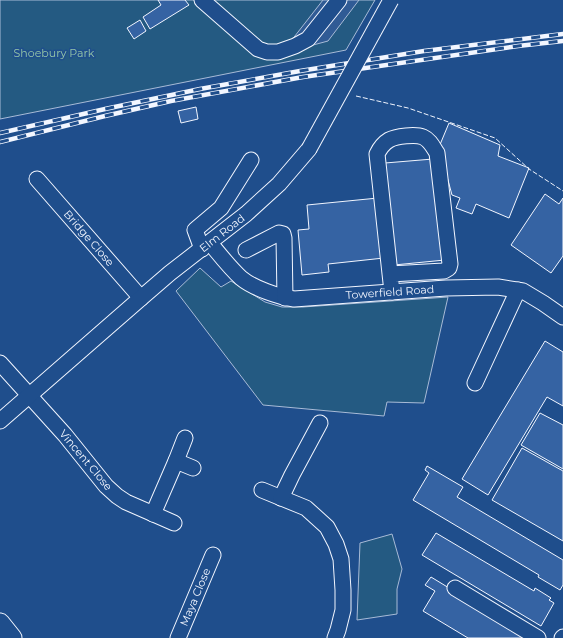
<svg xmlns="http://www.w3.org/2000/svg" width="563" height="638" viewBox="0 0 563 638" font-family="Montserrat,sans-serif">
<style>
.green{fill:#245a82;stroke:#a8bbd7}
.parking{fill:#305b95;stroke:#a8bbd7}
.building{fill:#3563a3;stroke:#f2f6ff}
.lines{fill:none;stroke-linecap:round;stroke-linejoin:round}
.minor-casing{stroke:#f2f6ff;stroke-width:17}
.major-casing{stroke:#f2f6ff;stroke-width:21}
.minor{stroke:#1f4e8c;stroke-width:15}
.major{stroke:#1f4e8c;stroke-width:19}
.rail-casing{stroke:#f2f6ff;stroke-width:4.5}
.rail{stroke:#1f4e8c;stroke-width:3;stroke-dasharray:9;stroke-linecap:butt}
.minor-bridge-casing{stroke:#f2f6ff;stroke-width:17;stroke-linecap:butt}
.minor-bridge{stroke:#1f4e8c;stroke-width:15}
.fence{stroke:#f2f6ff;stroke-width:1;stroke-dasharray:5 2;stroke-linecap:butt}
.labels{text-anchor:middle;dominant-baseline:central;stroke-width:3;stroke-linejoin:round;paint-order:stroke}
.park-label{font-size:11px;fill:#97c8a6;stroke:#1f4e8c}
.street-label{font-size:11px;fill:#f2f6ff;stroke:#1f4e8c}
</style>
<rect width="100%" height="100%" fill="#1f4e8c"/>
<g class="green">
<path d="M0 0H375L346 50 0 119Z"/>
<path d="M200 268 221 287 231 281 265 302 282 307H303L448 297 424 403 387 402 384 416 263 405 176 291Z"/>
<path d="M392 534 402 569 397 589V614L357 620 360 543Z"/>
</g>
<path class="parking" d="M323 0H359L328 41 302 48 291 41Z"/>
<g class="building">
<path d="M158 0H185L189 5 150 29 143 17 161 5Z"/>
<path d="M140 20 146 31 134 39 127 28Z"/>
<path d="M196 107 198 119 181 123 178 111Z"/>
<path d="M449 123 500 145 498 156 529 168 509 218 476 204 472 214 456 208 460 198 452 195 439 147Z"/>
<path d="M433 159 445 260 394 265 385 163Z"/>
<path d="M545 194 559 204 563 198V256L551 273 511 245Z"/>
<path d="M378 198 384 258 328 264 329 272 302 275 298 230 309 229 307 205Z"/>
<path d="M545 341 563 352V406L547 397 488 495 462 479Z"/>
<path d="M540 413 563 425V469L521 445Z"/>
<path d="M522 448 563 471V541L492 500Z"/>
<path d="M427 466 463 487 457 497 563 560V585L560 590 538 577 539 575 413 500 429 473 425 470Z"/>
<path d="M436 533 534 591 535 588 551 598 549 600 554 603 541 626 422 555Z"/>
<path d="M431 577 531 638H468L423 611 435 591 425 585Z"/>
</g>
<g class="lines">
<g class="minor-casing">
<g id="minor">
<path d="M202 0 258 49 267 52H278L295 46 308 39 339 0"/>
<path d="M37 179 141 298"/>
<path d="M210 243C220 255 230 268 241 278 253 288 279 297 294 299L446 288 498 287 523 291 543 303 563 317"/>
<path d="M202 249 195 230 221 208 251 160"/>
<path d="M246 250 279 233 283 234 284 238 285 298"/>
<path d="M390 274 444 271 449 268 450 264 437 153C433 147 430 140 423 137 416 134 396 136 389 140 384 143 380 148 377 154L392 292"/>
<path d="M0 363 65 435 106 486 117 496 126 502 174 523"/>
<path d="M475 383 518 290"/>
<path d="M0 421 141 298 170 273 246 214 279 184 309 149"/>
<path d="M176 461 185 438"/>
<path d="M262 490 306 508 327 527 336 544 341 559 343 590V610L338 630 335 638"/>
<path d="M281 498 292 475 320 423"/>
<path d="M153 514 176 461 193 468"/>
<path d="M455 588 538 638"/>
<path d="M178 638 213 555"/>
<path d="M562 638 563 637"/>
</g>
</g>
<g class="major-casing">
<path id="major" d="M0 623 12 638"/>
</g>
<use href="#minor" class="minor"/>
<use href="#major" class="major"/>
<g class="rail-casing">
<g id="rail">
<path d="M0 133 105 109 200 89 300 71 424 51 563 34"/>
<path d="M0 142 105 116 171 101 303 77 518 46 563 41"/>
</g>
</g>
<use href="#rail" class="rail"/>
<g class="minor-bridge-casing">
<path id="minor-bridge" d="M309 149 391 0"/>
</g>
<use href="#minor-bridge" class="minor-bridge"/>
<path class="fence" d="M356 96 408 108 495 138 529 169 563 191"/>
</g>
<g class="labels">
<g class="park-label">
<text x="54" y="53">Shoebury Park</text>
</g>
<g class="street-label">
<text transform="translate(222 233) rotate(-38)">Elm Road</text>
<text transform="translate(89 238) rotate(49)">Bridge Close</text>
<text transform="translate(390 292) rotate(-4)">Towerfield Road</text>
<text transform="translate(86 460) rotate(50)">Vincent Close</text>
<text transform="translate(195 597) rotate(-67)">Maya Close</text>
</g>
</g>
</svg>
